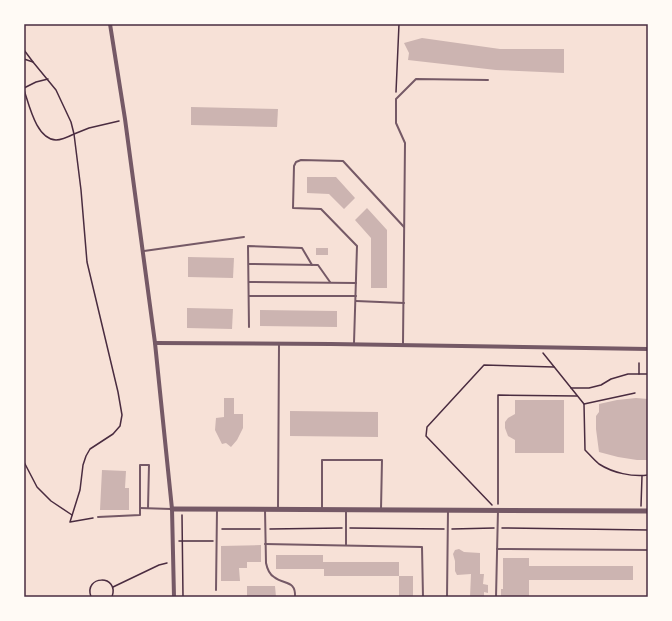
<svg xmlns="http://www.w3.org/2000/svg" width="672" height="621" viewBox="0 0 672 621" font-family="Commissioner,sans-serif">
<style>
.building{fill:#ccb4b1}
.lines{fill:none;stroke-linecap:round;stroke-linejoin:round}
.path{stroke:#4a2c40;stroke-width:1.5}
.service{stroke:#755966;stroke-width:2}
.minor{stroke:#755966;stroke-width:4}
.tertiary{stroke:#755966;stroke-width:5}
.neatline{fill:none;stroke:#4a2c40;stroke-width:1.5}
</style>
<rect width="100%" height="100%" fill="#f7e1d7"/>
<g class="building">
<path d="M422 38 500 49H564V73L496 70 408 60 409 53 404 43Z"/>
<path d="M191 107 278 109 277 127 191 125Z"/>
<path d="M307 177H336L355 198 344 209 329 194 307 193Z"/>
<path d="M367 208 387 230V288H371V238L355 220Z"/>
<rect x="316" y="248" width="12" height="7"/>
<path d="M188 257 234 258 233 278 188 277Z"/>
<path d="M187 308 233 309 232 329 187 328Z"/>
<path d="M260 310 337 311V327L260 326Z"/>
<path d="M224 398H234V414H243V428L237 440 231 447 226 443 222 444 215 430 216 418 224 417Z"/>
<path d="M636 398 648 399V460H637L618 457 599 452 596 429V416L599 412V404L617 400Z"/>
<path d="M515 400H564V453H515V440L508 436 505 428V422L508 418 515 414Z"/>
<path d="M290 411 378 412V437L290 436Z"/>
<path d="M102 470 126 471 125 488H129V510H100Z"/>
<path d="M261 545V562H247V568H239L240 581H221V546Z"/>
<path d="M459 549 464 552 480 553V574H484L483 584 488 585V593L484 592V597H470L471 574 457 575 455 571V561L453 554 455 550Z"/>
<path d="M276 555H323V562H399V576H324V569H276Z"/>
<path d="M503 558H529V566H633V580H529V597H501V589H503Z"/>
<rect x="399" y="576" width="14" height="21"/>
<path d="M247 586H275L276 597H247Z"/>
</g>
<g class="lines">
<g class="path">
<path d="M24 50 33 62"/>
<path d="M24 59 33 62 56 90 71 122 74 134C68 137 62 140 56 140 36 139 29 104 24 90"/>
<path d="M24 88 36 82 48 79"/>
<path d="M396 92 399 24"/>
<path d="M543 353 584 404 585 450C590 455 594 460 599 464 613 473 632 477 648 475"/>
<path d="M639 374V363"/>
<path d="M571 388H589L601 385 611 379 628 374H648"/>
<path d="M584 404 635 393"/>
<path d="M24 462 37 487 51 501 72 515"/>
<path d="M498 504V395L577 396"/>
<path d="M492 505 426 436 427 427 484 365 554 367"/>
<path d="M641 506 642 476"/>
<path d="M182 515 183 597"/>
<path d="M93 518 70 522 80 490 83 465 86 456 90 449 113 434 120 426 122 415 118 392 87 262 81 190 74 134 89 128 119 121"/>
<path d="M350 528 444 529"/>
<path d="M502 528 648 530"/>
<path d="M222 529H260"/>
<path d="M270 529 342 528"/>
<path d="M452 529 494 528"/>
<path d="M179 541H213"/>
<path d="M113 587 159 565 167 563"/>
<path d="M91 597C83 575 120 574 112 597"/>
</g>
<g class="service">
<path d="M144 251 244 237"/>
<path d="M249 264 318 265 330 282"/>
<path d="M249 282 356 283"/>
<path d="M249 296H356"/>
<path d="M356 301 404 303"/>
<path d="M249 327 248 246 302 248 312 265"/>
<path d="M354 343 357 246 321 209 293 208 294 166 296 162 301 160 343 161 404 227"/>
<path d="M403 344 405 143 396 123V99L416 79 488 80"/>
<path d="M140 508 171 509"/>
<path d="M278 508 279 344"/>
<path d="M322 508V460H382L381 509"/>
<path d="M265 510 266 563C267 568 269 574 274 577 284 585 296 580 295 597"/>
<path d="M98 517 140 515V465H149L148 508"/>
<path d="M265 544 422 547 423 597"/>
<path d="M346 545V511"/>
<path d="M497 549 648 550"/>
<path d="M216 590 217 510"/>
<path d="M447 597 448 510"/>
<path d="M496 597 498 510"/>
</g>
<g class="minor">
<path d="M110 24 125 119 155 343 172 509 174 597"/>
<path d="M155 343 331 344 648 349"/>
</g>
<path class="tertiary" d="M172 509 648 511"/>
</g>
<rect width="672" height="621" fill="none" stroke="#fffaf5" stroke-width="50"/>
<rect x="25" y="25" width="622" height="571" class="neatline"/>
</svg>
